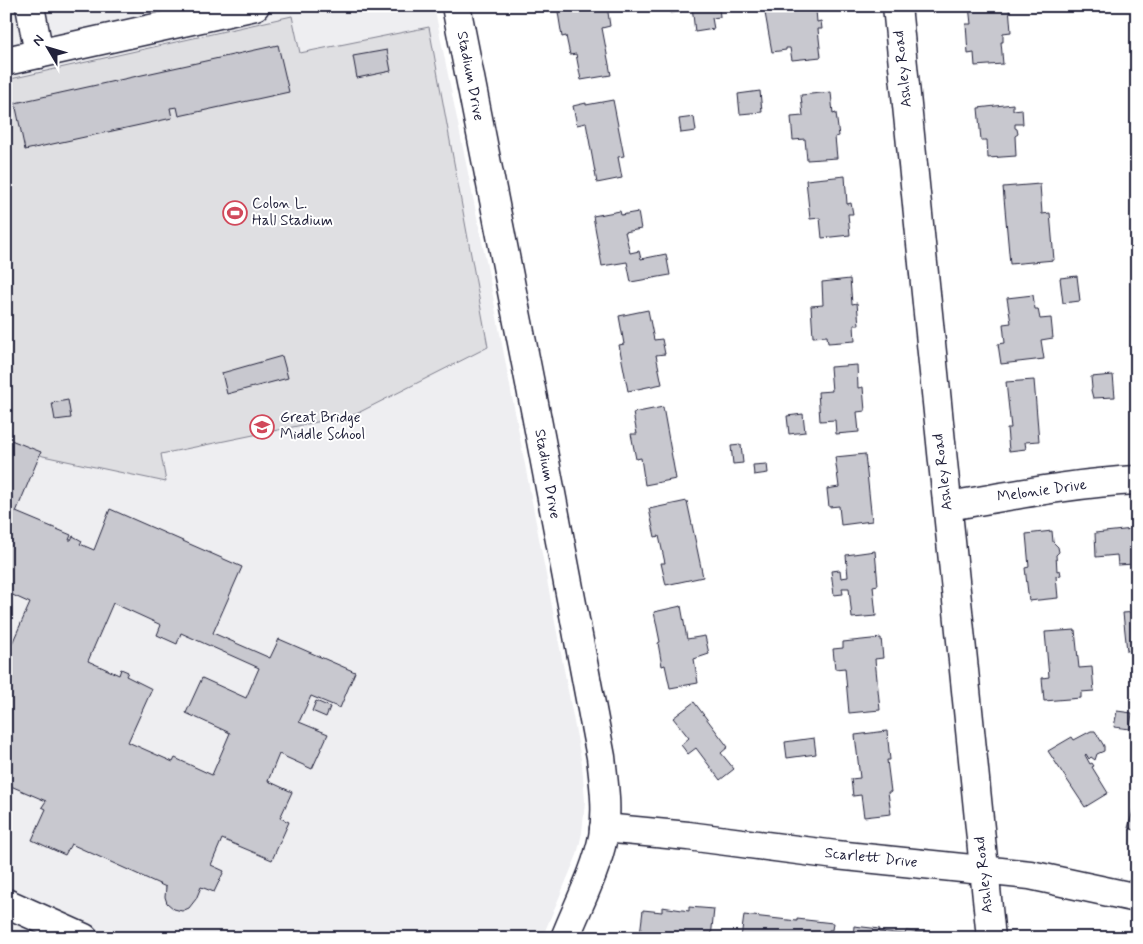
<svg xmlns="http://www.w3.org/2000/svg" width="1143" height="944" viewBox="0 0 1143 944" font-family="Mynerve,sans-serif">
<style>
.built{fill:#eeeef1}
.green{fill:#dfdfe2;stroke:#80808e}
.building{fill:#c8c8cf;stroke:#22223b;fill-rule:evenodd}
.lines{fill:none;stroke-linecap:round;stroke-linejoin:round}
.minor-casing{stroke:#22223b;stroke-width:31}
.minor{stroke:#fff;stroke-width:28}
.labels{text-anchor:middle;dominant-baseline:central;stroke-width:4;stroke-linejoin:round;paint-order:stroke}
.street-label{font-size:15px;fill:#22223b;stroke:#fff}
.poi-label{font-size:15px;fill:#22223b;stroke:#fff;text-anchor:start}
</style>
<rect width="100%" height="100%" fill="#fff"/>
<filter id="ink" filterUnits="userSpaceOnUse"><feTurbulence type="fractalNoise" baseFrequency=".02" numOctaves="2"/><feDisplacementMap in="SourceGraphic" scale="10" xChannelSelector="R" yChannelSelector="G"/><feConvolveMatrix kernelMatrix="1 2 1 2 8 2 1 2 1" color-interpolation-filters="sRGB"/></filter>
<g filter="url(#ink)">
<path class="built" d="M6 6H434L490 281 582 764 585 801 582 833 577 855 542 938H6Z"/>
<path class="green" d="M292 16 300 53 429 27 488 347 356 414 161 454 166 482 43 456 6 440V80Z"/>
<g class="building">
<path d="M591 6H607L610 26 602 28 611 75 581 80 576 54 570 55 566 36 562 37 558 12Z"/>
<path d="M670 6H680L681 12 670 13Z"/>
<path d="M692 6H719L720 17 712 18 714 29 695 32Z"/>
<path d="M786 6H827V9L816 10 817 22 821 21 822 29H818L821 57 792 60 790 48H786V50L772 52 765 13 787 11Z"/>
<path d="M969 6H1009L1011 32 1003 33V42H1001L1003 64 975 66 974 53 968 54 966 24H971Z"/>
<path d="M278 45 289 92 179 116 177 107 170 108 172 118 25 150 15 103Z"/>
<path d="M387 50 391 71 357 78 353 56Z"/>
<path d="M760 91 762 112 740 114 738 94Z"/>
<path d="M831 92 833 114 836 113 839 136 835 137 837 158 807 160 805 139 793 140 791 117 803 116 801 95Z"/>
<path d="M613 100 624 156 618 157 622 178 597 183 586 123 577 125 573 106 586 103V105Z"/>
<path d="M1013 104V110L1022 109 1023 124H1015V128L1017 129 1018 134 1015 136 1016 156 988 158 987 140H981L978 108Z"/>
<path d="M694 117 696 131 681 133 679 119Z"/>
<path d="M845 176 847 204 851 203 853 214H848L850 235 822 238 820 218 810 219 806 180Z"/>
<path d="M1040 184 1042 214 1050 213 1054 260 1010 264 1003 187Z"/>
<path d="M620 211 621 215 638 212 641 229 625 232 630 253 639 251 641 259 666 254 670 275 631 282 627 262 602 266 593 216Z"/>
<path d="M1077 276 1080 301 1063 303 1060 278Z"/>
<path d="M850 279 852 304 857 303 859 325H854L855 341 828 343 827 336 813 337 811 306 823 305 822 282Z"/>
<path d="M1033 295 1035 309H1038L1040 319 1051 318 1053 338 1041 340 1044 359 1001 364 998 344 1005 343 1003 324 1011 323 1007 298Z"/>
<path d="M648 310 654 340 662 339 665 354 656 355 662 384 628 391 619 345 624 344 619 316Z"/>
<path d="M1137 315V332L1131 317Z"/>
<path d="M282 356 288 378 227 394 222 373Z"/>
<path d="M857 365 858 388 863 387 865 411 857 412 859 432 836 434 835 420 820 421 818 392 832 391 830 367Z"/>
<path d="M1113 375 1115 397 1093 398 1091 390 1092 388 1091 377Z"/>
<path d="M1034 380 1039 441 1025 442 1026 449 1009 451 1007 428H1011L1006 382Z"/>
<path d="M68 400 71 418 55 420 52 403Z"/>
<path d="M663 407 676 479 645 485 641 458 636 459 631 434H637L633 413Z"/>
<path d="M803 414 805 432 789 434 787 416Z"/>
<path d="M6 438 41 452 16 512 71 535 69 540H71L73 536 82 541 80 544 94 550 110 509 242 567 213 633 270 658 279 639 355 672 340 708 311 696 299 722 328 734 312 769 279 754 268 781 292 792 280 818 289 822 272 860 222 839 211 865 224 871 214 892 201 887 196 899 189 908 182 911 174 909 167 903 165 897 166 887 71 844 65 855 32 840 46 809 42 807 46 801 6 784V657L30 603 6 592ZM113 603 161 625 157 635 177 644 181 633 259 668 246 698 202 678 186 713 230 733 212 775 175 758 173 762 128 742 152 689 126 676 128 672 121 669 119 675 88 661Z"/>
<path d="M741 445 743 463 733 464 731 446Z"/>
<path d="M865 454 872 521 841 525 839 506 829 507 827 489 839 487 835 457Z"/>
<path d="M767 464 768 473 754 475 753 465Z"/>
<path d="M687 501 703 577 666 585 661 563H665L659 536 655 537 649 509Z"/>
<path d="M1133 529 1135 564 1118 565 1117 555 1096 557 1095 533Z"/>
<path d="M1052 531 1053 542 1058 547 1059 552 1056 555 1057 571 1060 570 1061 575 1056 576 1058 598 1029 601 1025 568 1029 567 1026 534Z"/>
<path d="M875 551 878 585 873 586 876 616 852 618 849 588H842L843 594 834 595 831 571 840 570 841 578 848 577 846 555Z"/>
<path d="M681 606 687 639 705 636 709 654 694 659 698 683 670 688 665 665 662 666 658 643 660 642 654 612Z"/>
<path d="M1137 612V650L1127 651 1123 613Z"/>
<path d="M1075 630 1079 668 1092 667 1094 691 1081 692V698L1044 701 1042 678 1049 677 1045 632Z"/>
<path d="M881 638 883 658 875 659 880 710 849 713 845 668 835 669 833 649 843 648V642Z"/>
<path d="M316 701 330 707 326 717 312 711Z"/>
<path d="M694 702 728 747 721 753 734 769 720 780 696 748 688 754 681 745 689 738 673 718Z"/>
<path d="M1117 711 1132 713 1130 729 1114 727Z"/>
<path d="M887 731 890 760H887L891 792H888L891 814 864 817 861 795 853 796 851 779 860 778 855 735Z"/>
<path d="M1091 731H1095L1104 746V751L1097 754 1095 760 1091 757 1089 759 1086 754 1085 755 1090 764 1092 763 1094 766 1092 767 1108 793 1085 807 1048 751 1072 737 1074 740Z"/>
<path d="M814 738 816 754 787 758 785 742Z"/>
<path d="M1137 797V831L1128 828Z"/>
<path d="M662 907 689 911V907L714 909 711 938H674L640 934 643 910 662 912Z"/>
<path d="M744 915 797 921V919L833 923 832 930H829L828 938H741Z"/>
<path d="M854 926 880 929 879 932 905 934 906 931 935 934 934 938H853Z"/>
</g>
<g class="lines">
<g class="minor-casing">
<g id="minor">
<path d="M30 6 39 54"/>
<path d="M456 6 535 409 601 757C604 784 608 811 603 837 596 872 578 905 565 938"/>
<path d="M897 6 991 938"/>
<path d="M6 61 255 6"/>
<path d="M948 506C1010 496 1073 483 1137 480"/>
<path d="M604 828 688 836 836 855 1030 875 1137 898"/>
<path d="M6 903 84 938"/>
</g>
</g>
<use href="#minor" class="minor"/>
</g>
</g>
<defs>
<g id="stadium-ring" transform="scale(1.25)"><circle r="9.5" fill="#fff" stroke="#d1495b" stroke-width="1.5"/><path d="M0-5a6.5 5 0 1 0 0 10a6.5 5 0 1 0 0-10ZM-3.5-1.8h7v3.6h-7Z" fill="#d1495b"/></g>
<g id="school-ring" transform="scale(1.25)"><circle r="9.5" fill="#fff" stroke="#d1495b" stroke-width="1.5"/><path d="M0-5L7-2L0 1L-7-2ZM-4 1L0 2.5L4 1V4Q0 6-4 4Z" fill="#d1495b"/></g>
</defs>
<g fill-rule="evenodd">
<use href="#stadium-ring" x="235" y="213"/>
<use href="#school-ring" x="262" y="427"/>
</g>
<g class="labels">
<g class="street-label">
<text transform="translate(903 69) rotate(-96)">Ashley Road</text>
<text transform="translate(470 76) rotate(79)">Stadium Drive</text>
<text transform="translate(943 472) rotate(-97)">Ashley Road</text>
<text transform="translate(547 474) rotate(80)">Stadium Drive</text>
<text transform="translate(1042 491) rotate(-8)">Melonie Drive</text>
<text transform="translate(871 858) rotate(6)">Scarlett Drive</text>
<text transform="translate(984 875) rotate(-96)">Ashley Road</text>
</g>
<g class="poi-label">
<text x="252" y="204">Colon L.<tspan x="252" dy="17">Hall Stadium</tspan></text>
<text x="280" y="418">Great Bridge<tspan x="280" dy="17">Middle School</tspan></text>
</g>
</g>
<rect width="1143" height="944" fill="none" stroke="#fff" stroke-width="25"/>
<rect x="12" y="12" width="1118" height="919" fill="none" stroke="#22223b" stroke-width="2" filter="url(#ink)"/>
<g transform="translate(48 48) rotate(308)" stroke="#ffffff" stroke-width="4" paint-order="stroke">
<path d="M0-4L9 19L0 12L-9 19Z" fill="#22223b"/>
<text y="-8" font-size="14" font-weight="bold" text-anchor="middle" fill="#22223b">N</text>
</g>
</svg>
